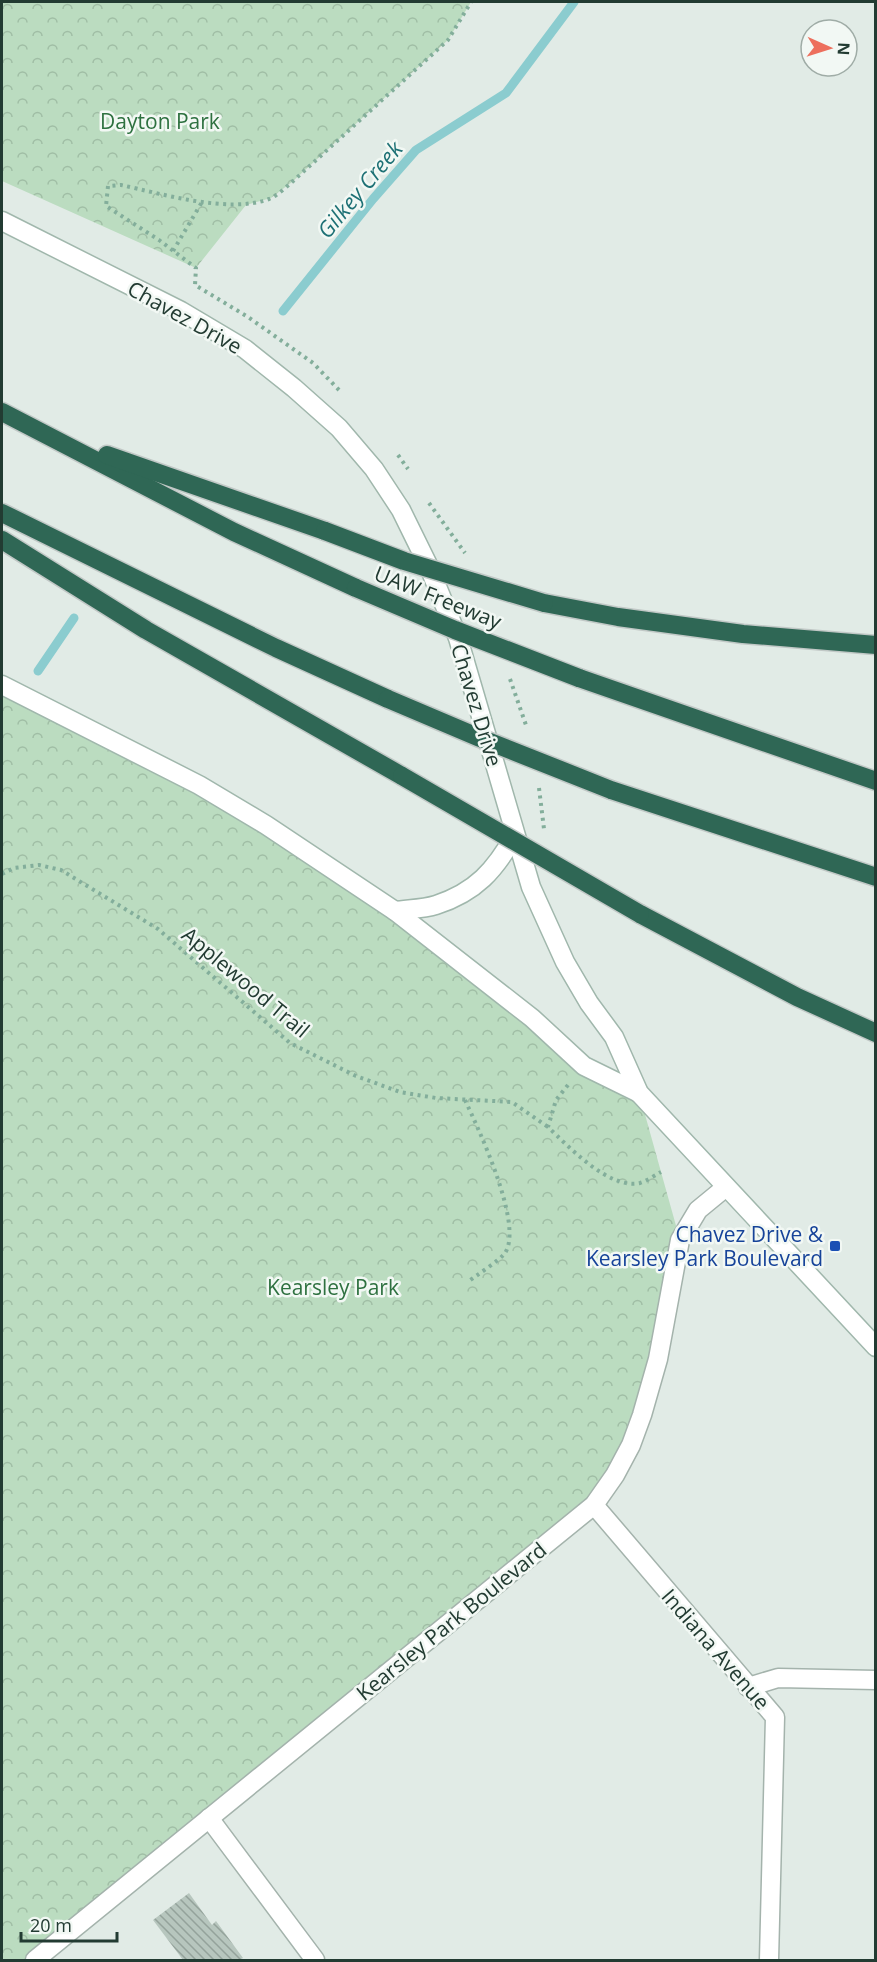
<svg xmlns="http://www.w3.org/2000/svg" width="877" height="1962" viewBox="0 0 877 1962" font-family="'Open Sans',sans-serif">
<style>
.park{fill:url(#park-crowns)}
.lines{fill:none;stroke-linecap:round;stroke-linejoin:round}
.stream{stroke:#8bcccf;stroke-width:9}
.building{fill:url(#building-back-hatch)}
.minor-casing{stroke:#a4b3ac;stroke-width:21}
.secondary-casing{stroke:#a0b7ac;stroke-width:21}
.motorway-casing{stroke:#c1c8c6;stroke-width:21}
.path{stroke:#83ae9b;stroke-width:4;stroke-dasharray:3 4.5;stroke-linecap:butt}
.minor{stroke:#fff;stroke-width:18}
.secondary{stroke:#fff;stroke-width:18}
.motorway{stroke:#2f6755;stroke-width:18}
.motorway-bridge-casing{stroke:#c1c8c6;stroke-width:21;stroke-linecap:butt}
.motorway-bridge{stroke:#2f6755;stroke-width:18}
.transit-dot{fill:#1a4fb4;stroke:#f2f8f4;stroke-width:2}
.labels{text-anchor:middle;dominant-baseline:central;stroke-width:5;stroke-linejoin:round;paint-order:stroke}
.park-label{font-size:21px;fill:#2e7140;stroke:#f2f8f4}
.street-label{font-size:21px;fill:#223b32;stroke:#f2f8f4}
.transit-label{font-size:21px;fill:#164399;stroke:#f2f8f4;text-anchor:end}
.water-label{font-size:22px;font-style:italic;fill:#1e7175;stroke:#f2f8f4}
</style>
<defs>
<pattern id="park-crowns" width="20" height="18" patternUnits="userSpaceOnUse" patternTransform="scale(1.5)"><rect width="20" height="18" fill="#bbdcc0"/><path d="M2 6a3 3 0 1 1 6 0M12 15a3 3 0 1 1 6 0" fill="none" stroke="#a0bea5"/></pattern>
<pattern id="building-back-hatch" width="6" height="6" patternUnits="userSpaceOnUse" patternTransform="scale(1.5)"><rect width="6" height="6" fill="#b7c6be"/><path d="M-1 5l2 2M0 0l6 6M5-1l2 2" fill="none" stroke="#94a29b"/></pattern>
</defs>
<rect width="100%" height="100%" fill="#e1ebe6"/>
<g class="park">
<path d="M2 2H471L448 40 292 182 271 198 246 205 196 268 2 181Z"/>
<path d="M2 688 199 785 532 1018 584 1066 639 1093 680 1240 642 1415 594 1505 35 1960H2Z"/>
</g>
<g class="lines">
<g class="stream">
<path d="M283 311 373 199 416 150 506 93 574 2"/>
<path d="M38 671 74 618"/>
</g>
</g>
<path class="building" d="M189 1893 212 1925 216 1921 243 1958 239 1960H183L153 1920Z"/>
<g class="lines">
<g class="minor-casing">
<g id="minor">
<path d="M594 1505 775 1717 769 1960"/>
<path d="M748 1687 778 1678 876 1680"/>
<path d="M209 1818 315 1960"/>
<path d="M35 1960 594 1505 615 1475 631 1445 642 1415 658 1359 680 1240 698 1210 726 1187"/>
</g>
</g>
<g class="secondary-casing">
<g id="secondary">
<path d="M2 221 181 311 245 349 294 388 339 428 374 469 401 510 429 567 458 638 531 887 565 962 589 1003 614 1037 639 1093 876 1347"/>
<path d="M2 685 199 785 266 825 395 911 532 1018 584 1066 639 1093"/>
<path d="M395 911C408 909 423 909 436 905 476 892 495 870 515 835"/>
</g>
</g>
<g class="motorway-casing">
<g id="motorway">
<path d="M2 412 234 532 356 588"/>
<path d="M107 455 325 531"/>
<path d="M2 513 276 648 388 699"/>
<path d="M2 540 146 630 402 776"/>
<path d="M544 603 618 617 743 634 876 645"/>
<path d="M579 678 876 781"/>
<path d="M611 790 876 877"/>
<path d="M640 914 797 997 876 1033"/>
</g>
</g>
<g class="path">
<path d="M173 251 202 202"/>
<path d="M339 390 313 363 248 317 195 285 196 268 159 240 106 206 108 186 121 185C163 194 228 214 269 199 277 196 285 188 292 182L448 40 471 2"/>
<path d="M398 455 408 469"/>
<path d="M429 503 465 553"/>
<path d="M510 679 527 728"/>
<path d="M539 788 544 829"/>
<path d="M2 874 14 868 39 865 61 870 158 929 290 1043 356 1076 400 1092 436 1098 512 1102 548 1127"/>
<path d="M568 1085 556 1100 548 1127C568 1146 609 1190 640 1183 647 1181 655 1175 661 1172"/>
<path d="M465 1100C478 1128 524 1225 505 1253 500 1260 477 1275 469 1281"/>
</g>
<use href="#minor" class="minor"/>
<use href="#secondary" class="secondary"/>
<use href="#motorway" class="motorway"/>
<g class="motorway-bridge-casing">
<g id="motorway-bridge">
<path d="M325 531 404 561 544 603"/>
<path d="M356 588 455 630 579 678"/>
<path d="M388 699 480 738 611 790"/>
<path d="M402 776 640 914"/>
</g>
</g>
<use href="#motorway-bridge" class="motorway-bridge"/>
</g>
<rect class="transit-dot" x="829" y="1240" width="12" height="12" rx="3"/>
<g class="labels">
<g class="park-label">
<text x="160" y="121">Dayton Park</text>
<text x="333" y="1287">Kearsley Park</text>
</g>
<g class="street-label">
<text transform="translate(185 317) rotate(29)">Chavez Drive</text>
<text transform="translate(438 597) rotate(22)">UAW Freeway</text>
<text transform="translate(477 705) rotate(73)">Chavez Drive</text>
<text transform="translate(246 982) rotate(40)">Applewood Trail</text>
<text transform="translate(451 1621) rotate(-39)">Kearsley Park Boulevard</text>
<text transform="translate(716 1649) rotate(49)">Indiana Avenue</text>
</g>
<g class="transit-label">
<text x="823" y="1234">Chavez Drive &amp;<tspan x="823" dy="24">Kearsley Park Boulevard</tspan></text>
</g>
<g class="water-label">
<text transform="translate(359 189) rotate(-50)">Gilkey Creek</text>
</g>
</g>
<rect width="877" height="1962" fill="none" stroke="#223b32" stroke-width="6"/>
<g transform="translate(829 48) rotate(93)"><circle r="28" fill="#f2f8f4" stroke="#9faca6" stroke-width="1.5"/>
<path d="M0-4.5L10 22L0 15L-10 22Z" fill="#ed6f5d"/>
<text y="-9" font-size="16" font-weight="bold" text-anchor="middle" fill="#223b32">N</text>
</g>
<path d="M21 1932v9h96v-9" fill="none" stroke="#223b32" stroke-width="3"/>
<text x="30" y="1932" font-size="18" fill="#223b32" stroke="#f2f8f4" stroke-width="4.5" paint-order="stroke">20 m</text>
</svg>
